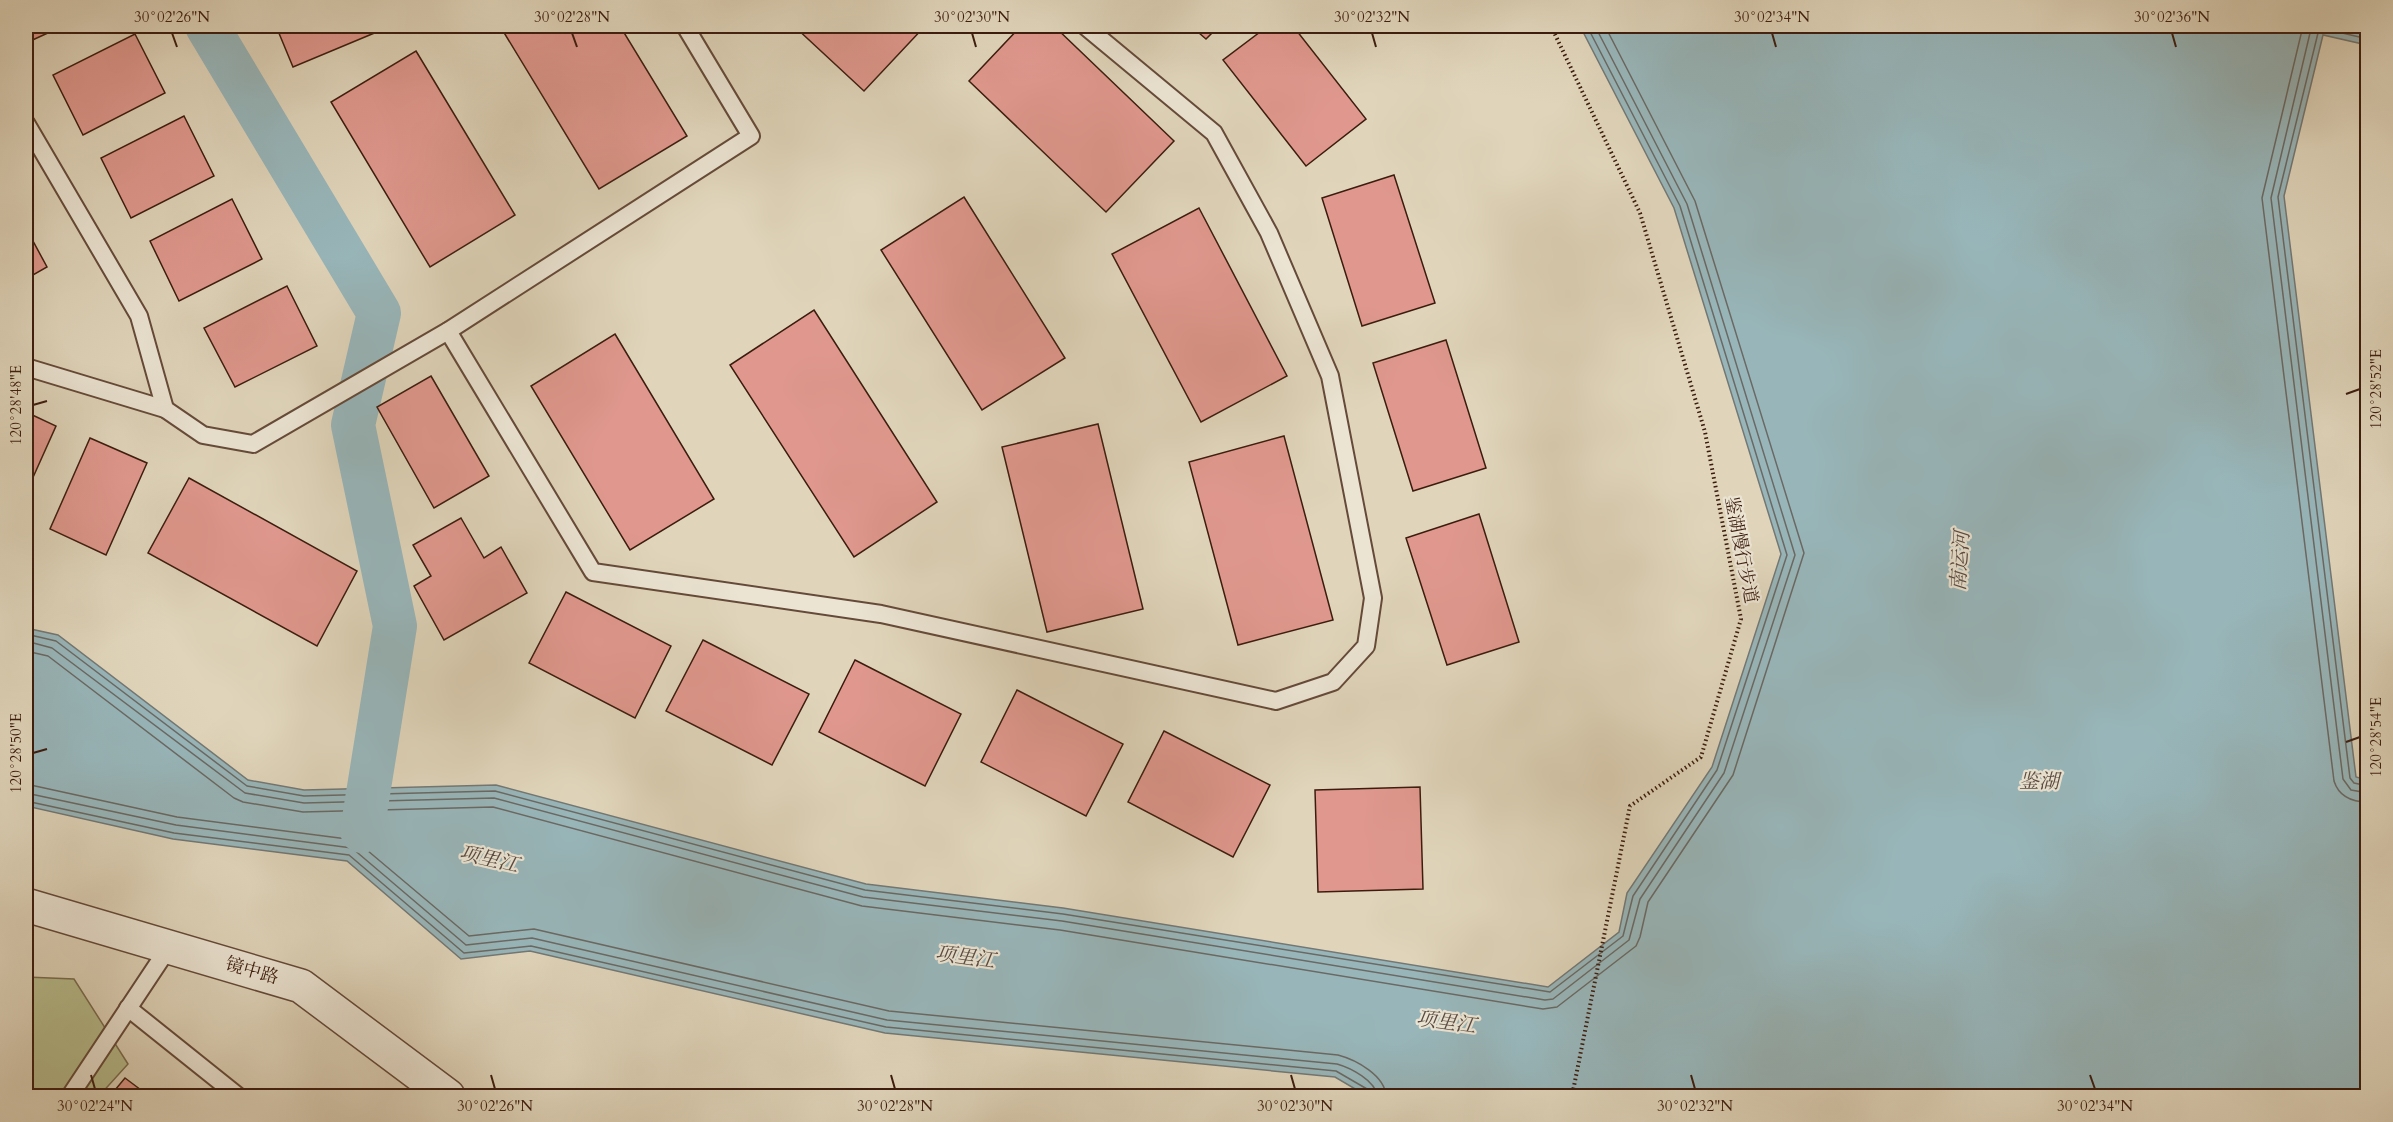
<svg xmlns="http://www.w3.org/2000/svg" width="2393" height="1122" viewBox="0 0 2393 1122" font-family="Cardo,'Noto Serif SC',serif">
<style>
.green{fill:#b7bc8d;stroke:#7a6c4e;stroke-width:1.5}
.water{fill:#98b6ba;stroke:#737875;stroke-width:1.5}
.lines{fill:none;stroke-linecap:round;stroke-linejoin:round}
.shore{stroke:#6a6964;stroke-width:1.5}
.canal{stroke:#98b6ba;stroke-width:44}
.building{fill:#e0988e;stroke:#3c1c0e;stroke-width:1.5}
.lane-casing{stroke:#654a39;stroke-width:20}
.street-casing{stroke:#654a39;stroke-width:36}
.path{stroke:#3c1c0e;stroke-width:4;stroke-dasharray:1.5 3;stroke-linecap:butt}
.lane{stroke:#ebe4d3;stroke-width:16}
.street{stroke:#ebe4d3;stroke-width:33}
.ticks{fill:none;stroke:#3c1c0e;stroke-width:2}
.labels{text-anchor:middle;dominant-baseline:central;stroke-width:4.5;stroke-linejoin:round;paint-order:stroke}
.street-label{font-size:18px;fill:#3c1c0e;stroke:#ebe4d3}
.water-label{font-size:20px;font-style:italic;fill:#584a42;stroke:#ebe4d3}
.neatline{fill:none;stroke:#3c1c0e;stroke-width:2}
.ticks-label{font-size:15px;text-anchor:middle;fill:#3c1c0e}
</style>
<rect width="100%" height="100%" fill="#e0d5bb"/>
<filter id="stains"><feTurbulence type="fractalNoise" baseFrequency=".00333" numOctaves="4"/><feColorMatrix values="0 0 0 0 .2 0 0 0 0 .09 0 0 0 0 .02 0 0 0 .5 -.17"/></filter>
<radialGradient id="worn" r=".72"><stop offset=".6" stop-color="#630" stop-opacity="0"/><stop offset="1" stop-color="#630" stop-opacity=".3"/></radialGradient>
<path class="green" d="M26 977 74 979 128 1064 99 1096H26Z"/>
<path class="water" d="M1580 26H2367V45L2323 35 2284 196 2356 777 2367 780V1096H1367L1335 1077 885 1033 530 951 461 959 347 861 173 839 26 806V628L58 635 248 780 304 790 496 785 866 884 1063 908 1548 987 1619 932 1627 893 1712 767 1781 554 1674 208Z"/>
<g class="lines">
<g class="shore">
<path d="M2303 26 2262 198 2334 781C2339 797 2352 802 2368 802"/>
<path d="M2314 26 2310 33 2271 198 2343 779 2351 790 2368 793"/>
<path d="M2368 39 2325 29 2318 33 2278 197 2350 778 2354 783 2368 786"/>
<path d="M26 634 56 641 247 786 304 796 495 791 865 890 1063 914 1550 992 1623 936 1633 896 1717 770 1787 555 1680 206 1587 26"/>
<path d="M26 641 52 648 245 793 304 803 494 798 863 897 1062 921 1545 1000 1553 999 1629 940 1640 899 1724 773 1795 555 1687 204 1595 26"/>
<path d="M26 651 48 656 234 798 243 802 303 812 493 807 862 906 1060 930 1543 1009 1557 1007 1636 946 1640 937 1648 902 1733 775 1804 553 1695 201 1605 26"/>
<path d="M26 784 177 817 355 840 469 936 534 929 889 1011 1338 1055C1357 1060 1385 1076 1386 1096"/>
<path d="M26 793 176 825 352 848 466 945 532 938 887 1020 1337 1064C1351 1068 1376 1081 1377 1096"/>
<path d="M26 801 174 833 349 855 464 953 531 946 886 1027 1336 1071 1367 1089 1369 1096"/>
</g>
<path class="canal" d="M207 26 379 313 353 425 395 626 362 831"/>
</g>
<g class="building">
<path d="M26 26H63L26 43Z"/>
<path d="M276 26H383L384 29 293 67Z"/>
<path d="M500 26H620L687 136 599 189Z"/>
<path d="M794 26H925L864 91Z"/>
<path d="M1021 26H1054L1174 141 1106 212 969 81Z"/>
<path d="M1191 26H1219L1206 39Z"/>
<path d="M1268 26H1293L1366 119 1306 166 1223 60Z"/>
<path d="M135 34 165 93 83 135 53 75Z"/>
<path d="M416 51 515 215 430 267 331 102Z"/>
<path d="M184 116 214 176 131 218 101 158Z"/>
<path d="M1394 175 1435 303 1362 326 1322 198Z"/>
<path d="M964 197 1065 358 982 410 881 250Z"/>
<path d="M232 199 262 259 179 301 150 241Z"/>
<path d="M1199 208 1287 376 1201 422 1112 254Z"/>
<path d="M26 228 47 267 26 279Z"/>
<path d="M287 286 317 346 235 387 204 328Z"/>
<path d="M814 310 937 502 854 557 730 365Z"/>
<path d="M615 334 714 499 630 550 531 386Z"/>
<path d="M1446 340 1486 468 1413 491 1373 363Z"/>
<path d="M431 376 489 476 434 508 377 407Z"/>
<path d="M26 412 56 426 26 493Z"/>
<path d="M1098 424 1143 609 1047 632 1002 447Z"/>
<path d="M1284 436 1333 620 1238 645 1189 462Z"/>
<path d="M90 438 147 463 106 555 50 529Z"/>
<path d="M189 478 357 571 317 646 148 553Z"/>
<path d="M1479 514 1519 642 1447 665 1406 538Z"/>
<path d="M461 518 484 558 501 547 527 593 444 640 414 586 431 576 413 545Z"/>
<path d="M566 592 671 646 635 718 529 663Z"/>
<path d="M703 640 809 694 772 765 666 711Z"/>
<path d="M855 660 961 714 925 786 819 732Z"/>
<path d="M1017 690 1123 744 1086 816 981 762Z"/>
<path d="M1164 731 1270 785 1233 857 1128 802Z"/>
<path d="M1420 787 1423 889 1318 892 1315 790Z"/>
<path d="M125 1078 149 1096H110Z"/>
</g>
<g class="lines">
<g class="lane-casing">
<g id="lane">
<path d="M26 123 139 316 165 409"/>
<path d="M448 331 593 572 881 614 1276 701 1333 682 1366 646 1373 598 1330 376 1269 233 1214 133 1085 26"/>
<path d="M26 367 165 409 203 435 253 444 448 331 751 136 685 26"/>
<path d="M128 1008 238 1096"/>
<path d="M70 1096 169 947"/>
</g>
</g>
<g class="street-casing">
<path id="street" d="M26 905 301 986 448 1096"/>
</g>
<path class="path" d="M1551 26 1640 213 1705 432 1741 619 1701 757 1630 806 1572 1096"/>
<use href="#lane" class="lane"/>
<use href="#street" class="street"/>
</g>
<path class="ticks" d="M172 33 177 47M572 33 577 47M972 33 976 47M1372 33 1376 47M1772 33 1776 47M2172 33 2176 47M2346 394 2360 389M33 405 47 401M2346 742 2360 737M33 753 47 749M91 1075 95 1089M491 1075 495 1089M891 1075 895 1089M1291 1075 1295 1089M1691 1075 1695 1089M2090 1075 2095 1089"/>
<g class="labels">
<g class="street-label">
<text transform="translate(1741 550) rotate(79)">鉴湖慢行步道</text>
<text transform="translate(252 971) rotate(16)">镜中路</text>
</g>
<g class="water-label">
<text transform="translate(1960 561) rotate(-86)">南运河</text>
<text x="2039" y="781">鉴湖</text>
<text transform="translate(489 859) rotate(13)">项里江</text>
<text transform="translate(965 957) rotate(8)">项里江</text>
<text transform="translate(1446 1022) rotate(8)">项里江</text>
</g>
</g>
<rect width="2393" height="1122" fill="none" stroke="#e0d5bb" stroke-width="66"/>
<rect x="33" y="33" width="2327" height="1056" class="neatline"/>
<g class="ticks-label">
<text x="172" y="22">30°02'26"N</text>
<text x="572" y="22">30°02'28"N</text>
<text x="972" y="22">30°02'30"N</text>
<text x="1372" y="22">30°02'32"N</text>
<text x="1772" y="22">30°02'34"N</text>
<text x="2172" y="22">30°02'36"N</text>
<text transform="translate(2376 389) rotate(-90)" y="5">120°28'52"E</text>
<text transform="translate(16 405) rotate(-90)" y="5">120°28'48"E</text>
<text transform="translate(2376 737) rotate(-90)" y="5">120°28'54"E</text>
<text transform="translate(16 753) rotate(-90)" y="5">120°28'50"E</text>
<text x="95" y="1111">30°02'24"N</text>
<text x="495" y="1111">30°02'26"N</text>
<text x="895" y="1111">30°02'28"N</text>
<text x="1295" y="1111">30°02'30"N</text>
<text x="1695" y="1111">30°02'32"N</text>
<text x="2095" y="1111">30°02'34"N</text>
</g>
<rect width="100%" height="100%" filter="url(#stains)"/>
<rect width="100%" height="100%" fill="url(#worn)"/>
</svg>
